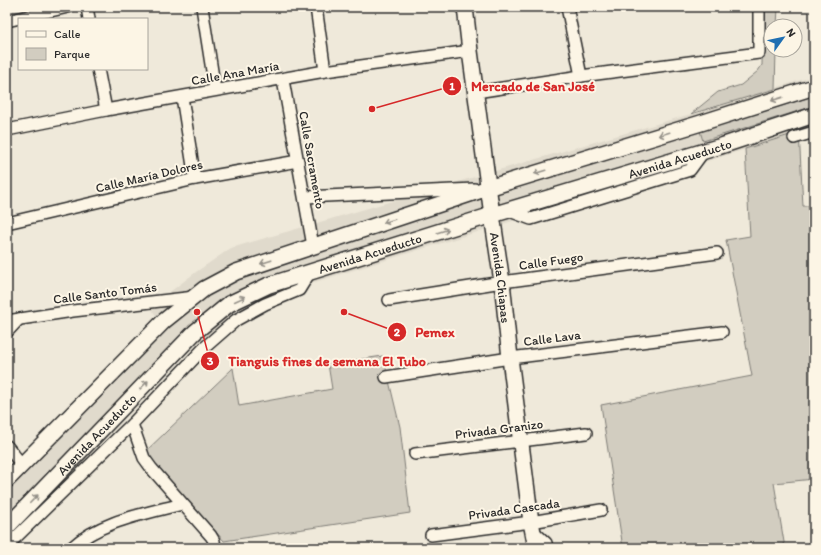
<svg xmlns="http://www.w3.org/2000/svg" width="821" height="555" viewBox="0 0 821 555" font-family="Itim,sans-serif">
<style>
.built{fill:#e0dacc}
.green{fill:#d2cdc0;stroke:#7e7c76}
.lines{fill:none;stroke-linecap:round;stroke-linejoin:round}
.street-casing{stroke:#2b2b2b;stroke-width:14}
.secondary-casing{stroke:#2b2b2b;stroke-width:18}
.street{stroke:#fcf5e5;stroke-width:11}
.secondary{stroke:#fcf5e5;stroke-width:15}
.oneway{stroke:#949088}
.labels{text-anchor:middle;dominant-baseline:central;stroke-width:4;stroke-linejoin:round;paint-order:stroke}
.street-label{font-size:13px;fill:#2b2b2b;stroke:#fcf5e5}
.leader{fill:none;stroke:#d62828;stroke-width:1.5}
.callout-dot{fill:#d62828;stroke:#fcf5e5;stroke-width:1.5}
.mark-label{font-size:12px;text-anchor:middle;font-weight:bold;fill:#fff}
.callout-label{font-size:14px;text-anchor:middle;font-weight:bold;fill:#d62828;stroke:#fcf5e5;stroke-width:4;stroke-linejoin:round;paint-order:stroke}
</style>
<rect width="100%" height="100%" fill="#efe9da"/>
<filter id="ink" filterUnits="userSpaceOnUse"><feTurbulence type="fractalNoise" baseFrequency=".025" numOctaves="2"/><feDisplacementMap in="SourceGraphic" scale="8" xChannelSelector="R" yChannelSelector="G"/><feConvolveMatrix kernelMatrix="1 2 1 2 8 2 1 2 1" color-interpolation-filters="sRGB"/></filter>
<g filter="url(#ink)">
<path class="built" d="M814 76V128L276 294 232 317 199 341 7 541V477L24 461 157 317 150 307 196 272 231 248 691 114Z"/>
<g class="green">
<path d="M763 7H778L777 26H771V50H776L775 89 691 114 718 92 741 85 758 71 762 65Z"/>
<path d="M814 96V106L703 141 700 131Z"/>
<path d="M799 132 803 206H814V479L774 483 785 548H623L601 405 752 376 726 240 750 236 745 149Z"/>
<path d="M383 356 400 427 410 513 224 541 145 452 233 368 239 406 332 389 328 364Z"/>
</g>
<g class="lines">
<g class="street-casing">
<g id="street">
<path d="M87 7 89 19"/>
<path d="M202 7 215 90"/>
<path d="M316 7 325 71"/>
<path d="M567 7 581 76"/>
<path d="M7 21 68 7"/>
<path d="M98 69 106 110"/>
<path d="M283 80 313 246"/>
<path d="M476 92 581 76 759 53V7"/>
<path d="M182 97 195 179"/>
<path d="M7 130 106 110 325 71 470 51"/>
<path d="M794 138 814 132"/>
<path d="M305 197 474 189"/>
<path d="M507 210 531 219 690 170 704 151"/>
<path d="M7 223 195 179 298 161"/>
<path d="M389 300 502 282 717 253"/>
<path d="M7 321 73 311 195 297"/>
<path d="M7 332 19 319"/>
<path d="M386 377 510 358 722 332"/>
<path d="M132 424 144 458 152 469 211 536 214 541 215 548"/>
<path d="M7 446 22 465"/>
<path d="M415 454 586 433"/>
<path d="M533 531 546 543 547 548"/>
<path d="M431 535 531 522 601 510"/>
<path d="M7 546 132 424 204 348 236 320 265 304 299 290 310 272"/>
<path d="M71 548C100 521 144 514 182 504"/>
</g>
</g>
<g class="secondary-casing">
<g id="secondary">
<path id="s1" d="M465 7 470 51 492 215 502 282 510 358 531 522 536 548"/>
<path d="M7 480 164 321 204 289 236 272 488 188 701 123 814 87"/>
<path id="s2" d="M7 527 195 332 229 304 269 285 492 215 718 147 814 115"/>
</g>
</g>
<use href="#street" class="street"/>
<use href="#secondary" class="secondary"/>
</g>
<defs><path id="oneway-shaft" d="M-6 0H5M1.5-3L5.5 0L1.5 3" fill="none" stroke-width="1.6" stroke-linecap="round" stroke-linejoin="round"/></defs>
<g class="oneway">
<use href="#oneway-shaft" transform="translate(777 99) rotate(162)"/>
<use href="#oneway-shaft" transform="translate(664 134) rotate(163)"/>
<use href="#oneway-shaft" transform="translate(540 172) rotate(163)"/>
<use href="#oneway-shaft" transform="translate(389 221) rotate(162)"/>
<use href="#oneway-shaft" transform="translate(443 231) rotate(-17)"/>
<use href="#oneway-shaft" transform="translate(266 262) rotate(162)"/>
<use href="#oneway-shaft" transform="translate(240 299) rotate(-25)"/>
<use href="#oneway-shaft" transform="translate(144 385) rotate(-46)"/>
<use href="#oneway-shaft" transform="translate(34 499) rotate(-46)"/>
</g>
</g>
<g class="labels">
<g class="street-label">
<text transform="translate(235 73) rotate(-10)">Calle Ana María</text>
<text stroke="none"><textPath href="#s2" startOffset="789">Avenida Acueducto</textPath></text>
<text transform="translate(312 160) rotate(80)">Calle Sacramento</text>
<text transform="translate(149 176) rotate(-13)">Calle María Dolores</text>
<text stroke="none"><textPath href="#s2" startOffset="465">Avenida Acueducto</textPath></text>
<text transform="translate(551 261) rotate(-8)">Calle Fuego</text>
<text stroke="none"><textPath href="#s1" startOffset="273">Avenida Chiapas</textPath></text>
<text transform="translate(105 293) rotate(-7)">Calle Santo Tomás</text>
<text transform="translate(552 338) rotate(-7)">Calle Lava</text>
<text transform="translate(499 429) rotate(-7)">Privada Granizo</text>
<text stroke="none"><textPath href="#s2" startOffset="129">Avenida Acueducto</textPath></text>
<text transform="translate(514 509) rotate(-8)">Privada Cascada</text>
</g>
</g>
<path class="leader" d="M372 109L452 86M344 312L397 332M197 312L210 361"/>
<g class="callout-dot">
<circle cx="372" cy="109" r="4"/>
<circle cx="344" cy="312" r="4"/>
<circle cx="197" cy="312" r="4"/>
<circle cx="452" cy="86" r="10"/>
<circle cx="397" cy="332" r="10"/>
<circle cx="210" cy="361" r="10"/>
</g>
<g class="mark-label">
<text x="452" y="90">1</text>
<text x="397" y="336">2</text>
<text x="210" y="365">3</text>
</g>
<g class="callout-label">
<text x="533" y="91">Mercado de San José</text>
<text x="435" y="337">Pemex</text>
<text x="327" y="366">Tianguis fines de semana El Tubo</text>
</g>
<rect width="821" height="555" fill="none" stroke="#fcf5e5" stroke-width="24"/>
<rect x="12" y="12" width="797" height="531" fill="none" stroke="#2b2b2b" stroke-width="1.5" filter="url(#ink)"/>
<rect x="18" y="18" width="130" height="52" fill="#fcf5e5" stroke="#a8a49b"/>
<rect x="26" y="31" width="20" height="6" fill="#fcf5e5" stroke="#a8a49b"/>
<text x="54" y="38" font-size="12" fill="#2b2b2b">Calle</text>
<rect x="26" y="48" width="20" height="12" fill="#d2cdc0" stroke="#a8a49b"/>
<text x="54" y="58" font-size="12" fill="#2b2b2b">Parque</text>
<g transform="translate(783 38) rotate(57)"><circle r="19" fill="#fcf5e5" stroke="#a8a49b"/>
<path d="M0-3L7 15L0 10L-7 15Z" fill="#1f6fb2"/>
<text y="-6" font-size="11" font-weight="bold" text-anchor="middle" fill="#2b2b2b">N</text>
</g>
</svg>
